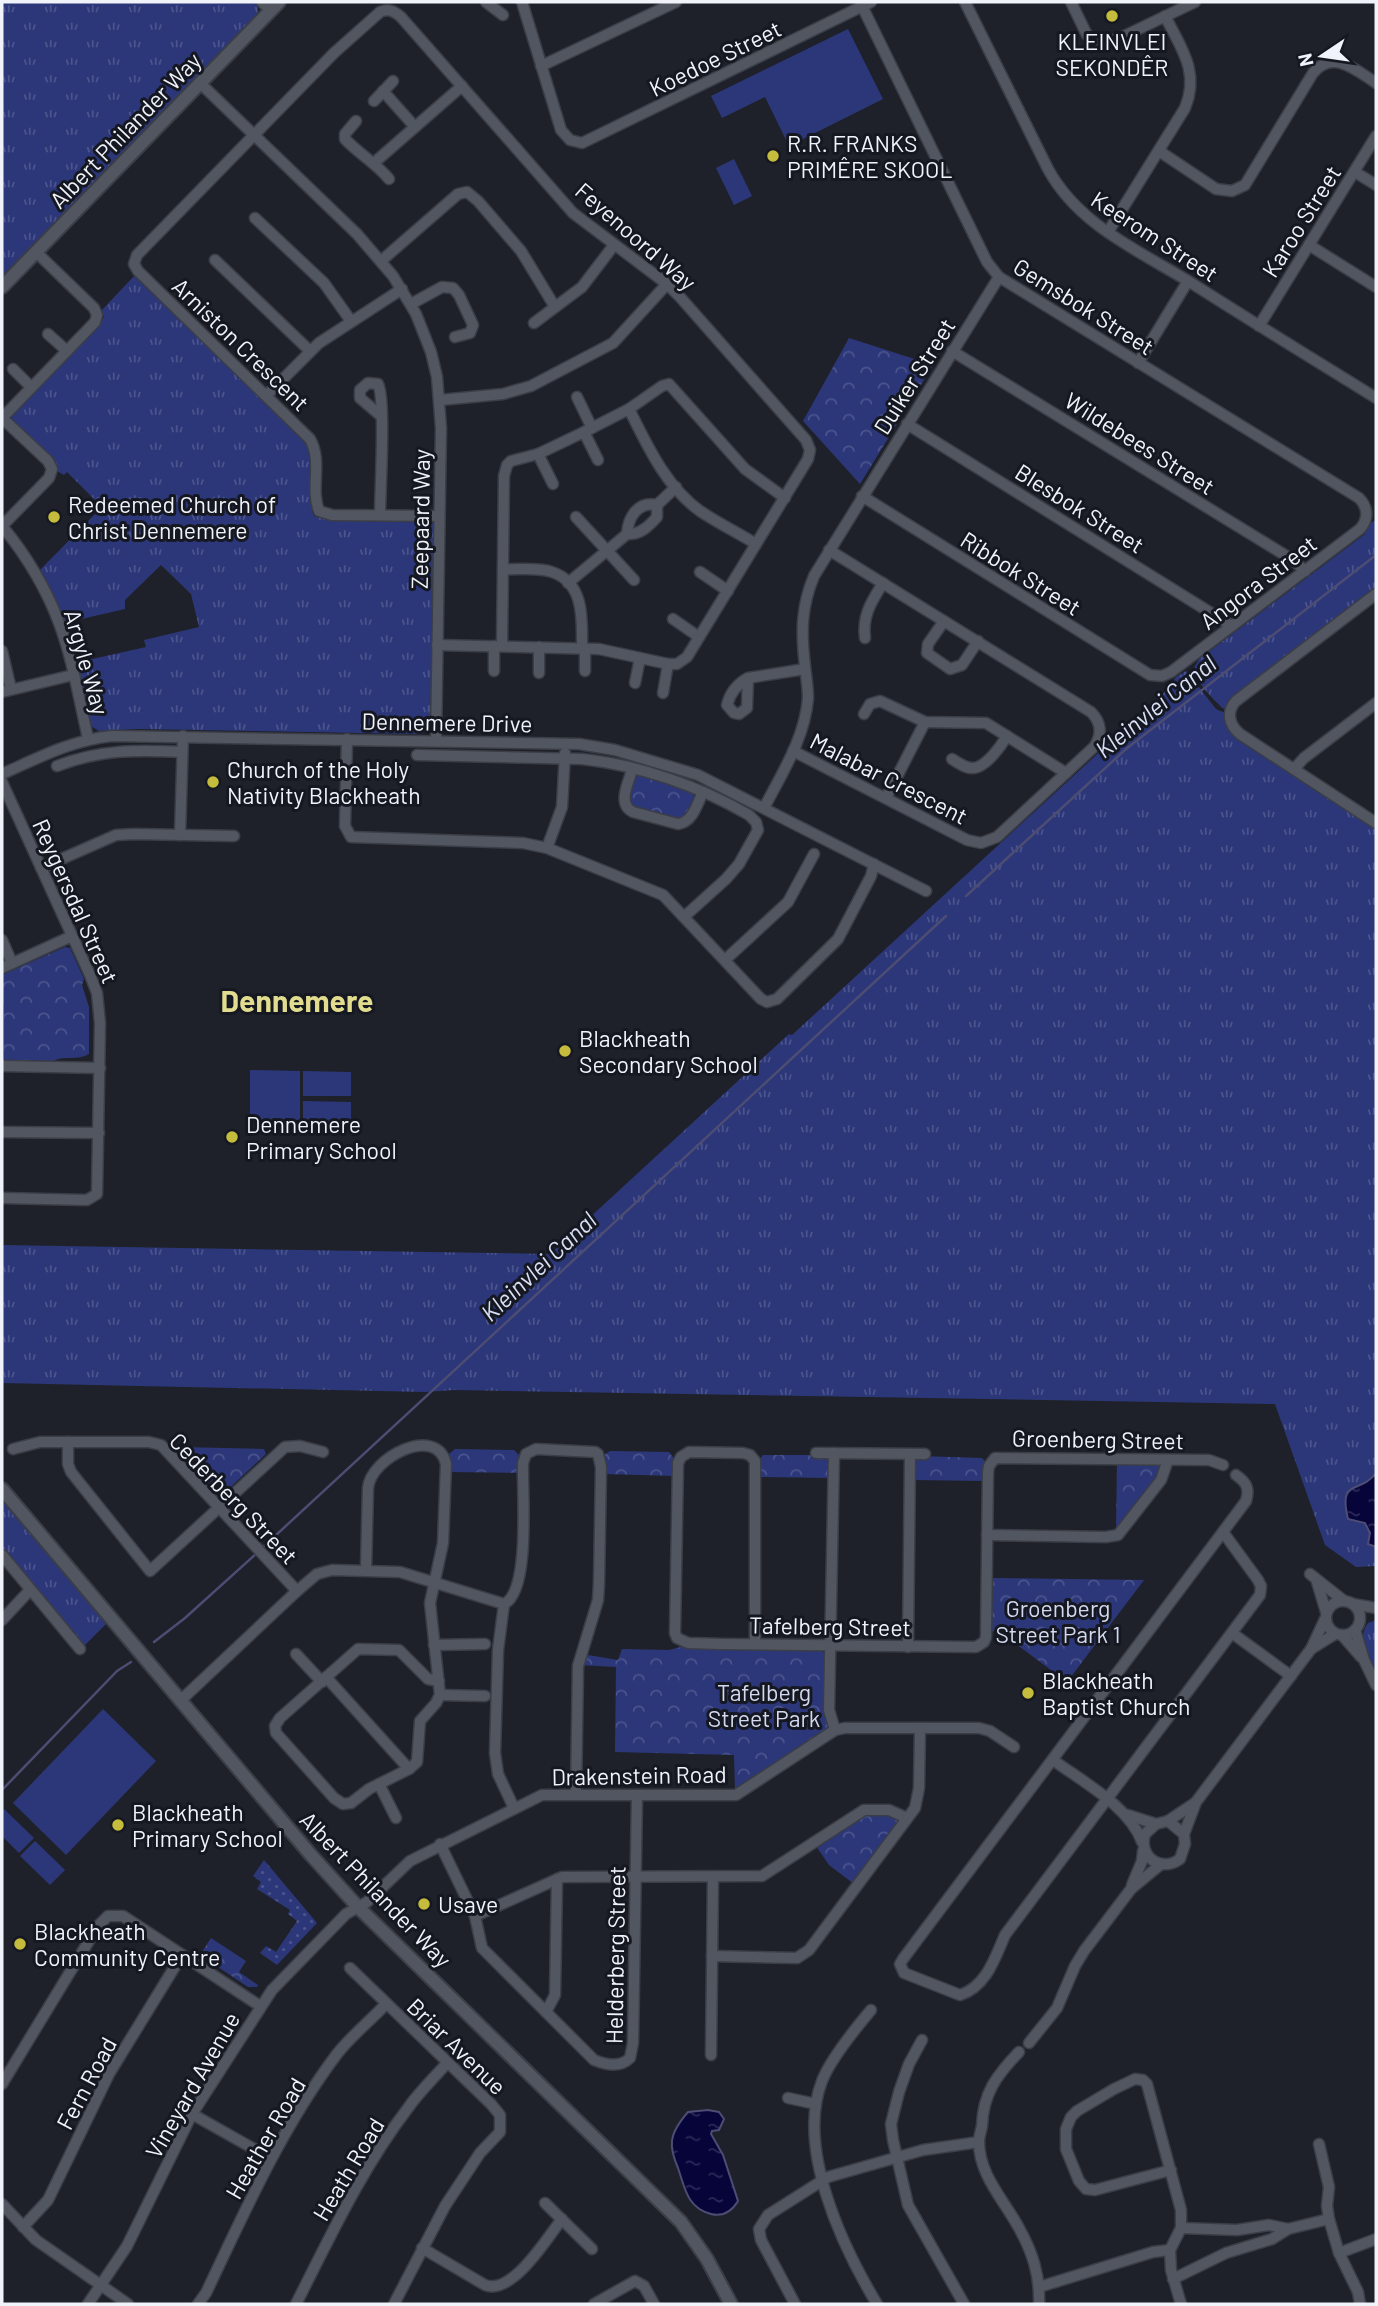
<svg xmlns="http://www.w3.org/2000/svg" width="1378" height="2306" viewBox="0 0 1378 2306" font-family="Barlow,sans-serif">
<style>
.grass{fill:url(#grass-tufts)}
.park{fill:url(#park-crowns)}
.garden{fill:url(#garden-dots)}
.pitch{fill:#2c3779}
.water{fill:url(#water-ripples);stroke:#4d4c73;stroke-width:2}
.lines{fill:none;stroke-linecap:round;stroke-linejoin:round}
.stream{stroke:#4d4c73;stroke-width:2.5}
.minor-casing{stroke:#3b3e46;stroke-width:13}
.tertiary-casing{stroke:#3b3e46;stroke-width:16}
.minor{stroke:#525661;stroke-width:10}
.tertiary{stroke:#525661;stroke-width:12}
.poi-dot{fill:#c5bc3d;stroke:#151821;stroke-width:2.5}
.labels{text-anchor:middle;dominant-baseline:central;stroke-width:6;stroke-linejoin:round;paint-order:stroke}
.poi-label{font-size:23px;fill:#f0f3f9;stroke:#151821;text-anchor:start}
.street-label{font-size:23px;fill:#f0f3f9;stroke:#151821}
.park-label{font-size:23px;fill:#d3d9ef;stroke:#151821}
.water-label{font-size:24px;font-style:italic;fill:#d9e0f6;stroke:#151821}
.district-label{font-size:30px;font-weight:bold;fill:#e2dd8e;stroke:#151821}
</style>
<defs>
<pattern id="grass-tufts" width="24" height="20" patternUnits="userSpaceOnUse" patternTransform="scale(1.75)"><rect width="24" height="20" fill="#2c3779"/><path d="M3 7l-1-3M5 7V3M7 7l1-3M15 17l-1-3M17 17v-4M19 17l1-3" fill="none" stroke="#4b548d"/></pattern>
<pattern id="park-crowns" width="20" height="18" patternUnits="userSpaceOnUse" patternTransform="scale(1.75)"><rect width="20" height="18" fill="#2c3779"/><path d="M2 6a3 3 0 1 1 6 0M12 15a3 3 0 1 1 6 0" fill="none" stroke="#4b548d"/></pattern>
<pattern id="garden-dots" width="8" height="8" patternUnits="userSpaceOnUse" patternTransform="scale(1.75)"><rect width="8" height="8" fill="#2c3779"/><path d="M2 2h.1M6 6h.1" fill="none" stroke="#4b548d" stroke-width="1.8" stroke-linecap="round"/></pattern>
<pattern id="water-ripples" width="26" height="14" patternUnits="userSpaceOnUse" patternTransform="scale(1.75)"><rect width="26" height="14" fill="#07043a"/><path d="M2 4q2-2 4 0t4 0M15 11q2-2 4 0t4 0" fill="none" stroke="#2b2957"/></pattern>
</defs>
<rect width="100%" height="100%" fill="#1e212a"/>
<g class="grass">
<path d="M2 2H256L258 8 257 16 2 277Z"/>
<path d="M136 274 306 439 313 460 312 511 314 516 319 518 426 519 434 524 432 717C431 726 429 733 419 734L138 729 99 731 89 725 76 665 79 662 146 647 144 640 199 627 191 594 161 565 125 600V609L64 623 38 572 102 507 67 472 64 475 57 471 56 467 11 421 13 411 104 317 101 311Z"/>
<path d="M1376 520V589L1233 698 1226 710C1219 707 1193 678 1194 670 1194 666 1198 662 1199 659L1365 534 1363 530 1368 524Z"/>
<path d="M1186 671 1216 709 1225 713V718L1376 827V1473L1369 1482 1358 1485 1345 1502 1349 1519 1365 1523 1369 1527V1538L1373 1547H1376V1566L1356 1567 1325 1545 1275 1404 455 1390 425 1392 2 1383V1245L550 1254 789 1034 792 1035 1168 689 1176 677Z"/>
<path d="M2 1495 108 1622 82 1648 2 1550Z"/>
<path d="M1376 1620V1675C1368 1659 1356 1638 1368 1623Z"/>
</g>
<g class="park">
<path d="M849 338 933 365 860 484 803 421Z"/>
<path d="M640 775 679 785 693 792 695 801 683 820 632 808 628 798 634 778Z"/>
<path d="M65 947 70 948 84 979 82 985 89 1007V1054C78 1061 64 1055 53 1061L4 1060V1005L2 999V975Z"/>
<path d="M181 1447 264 1449 266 1454 221 1496 179 1453 177 1449Z"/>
<path d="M455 1449 514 1450 520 1456V1473L448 1472 449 1454Z"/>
<path d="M610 1451 669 1452 675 1460V1476L605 1474 604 1455Z"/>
<path d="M763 1455H826L830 1459V1478L759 1477 760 1459Z"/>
<path d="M920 1456 982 1458 986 1463 985 1481 914 1480 915 1461Z"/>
<path d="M1117 1462 1158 1464 1161 1468V1474L1116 1532Z"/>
<path d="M990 1578 1144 1580 1067 1682 997 1630 989 1633Z"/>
<path d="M684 1646 820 1649 826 1655 828 1729 735 1791 734 1755 615 1752 616 1667 579 1665 582 1654 618 1660 622 1649 669 1650Z"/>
<path d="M867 1812 896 1816 899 1824 854 1884 829 1865 816 1846Z"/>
<path d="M211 1938 246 1961 239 1972 258 1985 257 1987H248L200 1955Z"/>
</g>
<path class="garden" d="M264 1860 317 1923 277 1965 260 1953 266 1946 276 1952 297 1921 288 1914 290 1910 257 1889 261 1882 253 1876Z"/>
<g class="pitch">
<path d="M848 29 883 99 789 146 765 97 722 118 711 96Z"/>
<path d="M734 159 752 196 734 205 716 168Z"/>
<path d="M250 1070 300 1071V1120H250Z"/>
<path d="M303 1071 351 1072V1096H303Z"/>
<path d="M303 1101 351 1102V1126H303Z"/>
<path d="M103 1709 156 1761 66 1855 13 1803Z"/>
<path d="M4 1809 34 1838 19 1853 2 1836V1811Z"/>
<path d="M35 1841 65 1870 50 1885 20 1856Z"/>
</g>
<g class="water">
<path d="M1376 1473V1547L1368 1544 1370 1533 1365 1523 1348 1519C1338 1477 1360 1495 1376 1473Z"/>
<path d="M708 2110 719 2112 724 2119 719 2130 712 2131 711 2134 723 2155 738 2201C732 2211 723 2217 711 2214 687 2208 685 2188 678 2168 675 2161 671 2149 672 2141 673 2131 681 2120 688 2112Z"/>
</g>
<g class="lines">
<g class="stream">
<path d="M966 896 1126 749 1376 555"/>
<path d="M262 1548 946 916"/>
<path d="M154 1642 185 1618 257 1553"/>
<path d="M2 1790 117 1671 131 1662"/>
</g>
<g class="minor-casing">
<g id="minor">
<path d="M262 2 270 10"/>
<path d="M486 2 503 15"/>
<path d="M522 2 561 130 570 140 582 143 871 2"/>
<path d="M965 2 1048 169C1079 226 1140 251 1193 284 1254 323 1315 360 1376 398"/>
<path d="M1071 2 1087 35 1102 43 1120 38 1195 2"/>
<path d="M862 6 987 262 999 277 1359 498C1368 507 1369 519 1360 529L1171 672 1162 676 1150 675 862 496"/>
<path d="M541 66 676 2"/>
<path d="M200 83 357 234 393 276 416 314 431 352 437 377 441 428 436 740"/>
<path d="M383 91 415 127"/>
<path d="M374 101 393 81"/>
<path d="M356 121 345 134V139C359 154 376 163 389 179"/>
<path d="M1159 151 1216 189 1232 191 1245 185 1313 73C1333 49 1356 70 1376 83"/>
<path d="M375 162 462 86"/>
<path d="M1355 172 1376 185"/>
<path d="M255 218 324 283 351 321"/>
<path d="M1108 232 1185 108C1200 72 1181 48 1165 16"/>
<path d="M1309 245 1376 287"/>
<path d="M215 260 310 351"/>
<path d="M381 261 458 194 467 192 478 201 521 251 555 307"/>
<path d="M411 304 442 287 453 288 459 295 473 325 470 333 455 337"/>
<path d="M534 323 582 287 614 245"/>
<path d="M1259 326 1376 136"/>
<path d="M48 334 67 351"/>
<path d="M952 351 1293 560 1305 571"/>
<path d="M1138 363 1188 281"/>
<path d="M13 369 31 387"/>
<path d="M267 395 319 343 402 289"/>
<path d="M577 397 592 428"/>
<path d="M440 400 503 394 531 386 613 343 667 284"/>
<path d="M629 409C647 445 666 487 700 511 718 523 738 533 756 544"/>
<path d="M907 424 1232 626"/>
<path d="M584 432 598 460"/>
<path d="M538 454 553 484"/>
<path d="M380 515C380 491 386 400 378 384L368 383 360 390V398L381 416"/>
<path d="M576 517 634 580"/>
<path d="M2 526 49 478 52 469 48 461 2 418 95 322 97 315 94 308 36 252"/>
<path d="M2 526C25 554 46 588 59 623 73 660 79 700 88 738"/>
<path d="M627 534C628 517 638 501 657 505"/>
<path d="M503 569C518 570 538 567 552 572 585 583 582 620 582 648"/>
<path d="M700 572 728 591"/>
<path d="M568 583 627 534C640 535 649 526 657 517V505L676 487"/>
<path d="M1376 594 1236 701C1226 712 1229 725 1240 734L1376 823"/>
<path d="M673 619 699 637"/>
<path d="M944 621 928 644 927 653 950 669 962 665 978 641"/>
<path d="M865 638C862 615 872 601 883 583"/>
<path d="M437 645 599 649 668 664H677L687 657 808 459 810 450 806 440 680 297 667 284 573 213 401 17C394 11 388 8 380 12L334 53 137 255 134 264 138 271 310 439C323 462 310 487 319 511L332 515 439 516"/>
<path d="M494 646V671"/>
<path d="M502 646 504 476 507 465 511 461 538 454 584 432 629 409 662 386 669 384 745 469 785 498"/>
<path d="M2 651 11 689"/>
<path d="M585 671V648"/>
<path d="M539 673V647"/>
<path d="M748 678 747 708 739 714 734 713 727 705C730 693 737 684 748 678L805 669"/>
<path d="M635 683 640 658"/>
<path d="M2 692 73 675"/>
<path d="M663 693 668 664"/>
<path d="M864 714 870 704 880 701 925 722 986 723 1066 773"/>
<path d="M347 739 345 826 351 837 523 843 547 848 663 895 761 999 767 1002 777 999 838 939 871 876 874 864"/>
<path d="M793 751 967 840 981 843 997 837 1094 747C1103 734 1101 722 1091 712L829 550"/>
<path d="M417 755 582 759C639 765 699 786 749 815L756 822 758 830 739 864 726 879 685 916"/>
<path d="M952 759C958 763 967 769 974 768 987 766 1001 746 1007 736"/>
<path d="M57 766C100 749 137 750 182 752"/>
<path d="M1294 769 1304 758 1376 703"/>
<path d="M632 770C628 784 617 804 633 812L678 824C693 822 697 804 703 792"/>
<path d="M2 774C38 758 72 740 112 736L579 744 615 750 698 775 926 891"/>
<path d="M2 782 90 975 97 993 100 1023 97 1194 87 1200 2 1198"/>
<path d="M886 798 925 722"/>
<path d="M764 808C782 773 805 738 808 698 808 687 806 676 805 666 801 633 801 607 814 576L999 277"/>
<path d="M180 835 183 736"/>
<path d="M547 848 562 807 565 753"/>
<path d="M41 868 116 835 135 834 234 836"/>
<path d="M2 940 12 963"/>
<path d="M725 960 788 902 814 854"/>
<path d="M2 968 72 936"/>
<path d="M2 1066 100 1068"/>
<path d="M2 1132 99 1133"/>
<path d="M68 1442V1464L71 1472 150 1571 285 1447 300 1446 323 1452"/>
<path d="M13 1449 40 1442H149L161 1445 297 1591"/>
<path d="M816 1453 925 1454"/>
<path d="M834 1453 829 1710 835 1730"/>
<path d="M1223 1532 1258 1580 1261 1586 1260 1595 1005 1935C995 1958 986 1987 960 1995L904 1973 900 1964 903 1959 1246 1501C1250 1488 1246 1482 1236 1475"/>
<path d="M987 1535 1106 1537 1118 1535 1161 1480 1168 1460"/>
<path d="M2 1555 80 1649"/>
<path d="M366 1570 368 1488C371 1457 437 1424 446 1464L443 1543 430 1603 440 1695 436 1703 420 1721 417 1762 409 1769 369 1789 351 1803 343 1804 334 1798 276 1733 275 1726 280 1718 358 1649 399 1650 428 1679 439 1681"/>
<path d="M1310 1574 1343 1600"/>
<path d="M1317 1582 1326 1612"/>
<circle cx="1343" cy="1618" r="17"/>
<path d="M504 1604C531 1591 522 1491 523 1463L526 1454 536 1449 595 1452 598 1454 601 1467 599 1583 598 1600 578 1666 576 1794"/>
<path d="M504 1604 498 1650 495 1753 498 1774 514 1808"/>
<path d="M1353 1604 1376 1608"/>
<path d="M2 1620 30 1590"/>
<path d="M1355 1630 1364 1660 1376 1685"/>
<path d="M1232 1633 1291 1676"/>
<path d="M1342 1635 1361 1657"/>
<path d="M755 1644V1461L750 1455 743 1453 689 1452 681 1457 678 1463 675 1633 677 1638 688 1643 722 1644 976 1647 984 1642 986 1637 988 1472 989 1466 995 1458 1209 1460 1223 1465"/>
<path d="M434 1645 485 1644"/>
<path d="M908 1647 910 1456"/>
<path d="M1311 1649 1335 1634"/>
<path d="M296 1654 322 1682"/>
<path d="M326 1677 409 1769"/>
<path d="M440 1695 485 1696"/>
<path d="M180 1701 297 1591 317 1574 332 1570 400 1572 504 1604"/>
<path d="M1053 1760C1083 1782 1130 1807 1142 1842"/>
<path d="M379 1784 396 1818"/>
<path d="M1128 1815 1156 1824"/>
<path d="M1168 1821 1195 1803"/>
<path d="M1184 1834 1168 1821 1156 1824 1145 1834C1138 1857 1161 1873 1180 1859L1185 1844 1184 1834 1196 1802 1311 1649 1325 1619"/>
<path d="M440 1844 475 1916 482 1948 594 2060C606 2065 620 2068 630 2058L633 2043 637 1795"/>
<path d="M1132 1885 1142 1861 1143 1851"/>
<path d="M475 1916 562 1877 762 1876 864 1810H889L907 1818"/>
<path d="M712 1956 797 1958 809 1950 915 1808 919 1788 920 1728"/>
<path d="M350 1968 491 2104 500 2115V2132L480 2153 445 2206 394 2304"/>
<path d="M871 2010C855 2029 831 2058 822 2081 796 2148 842 2246 877 2304"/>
<path d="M546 2012 555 1995 557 1879"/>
<path d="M922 2040 909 2064 899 2092 891 2124 893 2140 908 2205 964 2304"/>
<path d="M1029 2043 1057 2008 1075 1966 1084 1951 1131 1889 1160 1865"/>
<path d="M1019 2052C997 2075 983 2093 982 2126 981 2131 979 2136 979 2142 979 2175 1004 2200 1019 2228 1033 2253 1040 2276 1039 2304"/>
<path d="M711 2055 713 1877"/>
<path d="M2 2084 98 1926 108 1916H123L260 2006"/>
<path d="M788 2098 816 2104"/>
<path d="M192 2114 270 2158"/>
<path d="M1319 2144 1329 2187 1327 2206 1329 2219 1339 2253 1358 2292 1360 2304"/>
<path d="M1171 2170 1095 2190 1086 2189 1079 2181 1066 2149V2129L1071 2117 1077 2111 1114 2089 1135 2079 1143 2080 1147 2084 1181 2210V2228L1170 2250 1171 2270 1181 2304"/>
<path d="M545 2203 592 2249"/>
<path d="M2 2204 36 2240 128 2304"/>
<path d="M23 2227 48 2200 109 2074 182 1955"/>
<path d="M1181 2228 1237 2230 1269 2225 1288 2229 1329 2219"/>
<path d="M422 2248 485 2285C512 2296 547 2238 562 2219"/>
<path d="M1339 2253 1376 2239"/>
<path d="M1173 2279 1226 2253 1272 2239 1288 2229"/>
<path d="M1039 2287 1153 2252 1170 2250"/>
<path d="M88 2304 127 2246 192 2114 272 1990 346 1914 367 1902 410 1861 542 1795H736L835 1730 845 1728H979L990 1731 1014 1747"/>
<path d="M198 2304 206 2293C245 2211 282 2127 337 2054 351 2036 370 2021 386 2004"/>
<path d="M296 2304C330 2237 362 2168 408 2108 419 2092 434 2078 447 2063"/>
<path d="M594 2304 635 2281 644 2286 654 2304"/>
<path d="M795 2304 761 2240 759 2229 768 2215 828 2177 923 2150 979 2142"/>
</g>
</g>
<g class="tertiary-casing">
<g id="tertiary">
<path d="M2 287 279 2"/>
<path d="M2 1489 311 1855 358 1907 681 2222 707 2259 731 2304"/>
</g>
</g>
<use href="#minor" class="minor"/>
<use href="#tertiary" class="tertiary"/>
</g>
<g class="poi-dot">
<circle cx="1112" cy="16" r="7"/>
<circle cx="773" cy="156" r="7"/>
<circle cx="54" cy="517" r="7"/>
<circle cx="213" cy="782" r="7"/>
<circle cx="565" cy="1051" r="7"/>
<circle cx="232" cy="1137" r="7"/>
<circle cx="1028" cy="1693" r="7"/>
<circle cx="118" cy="1825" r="7"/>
<circle cx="424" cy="1904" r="7"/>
<circle cx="20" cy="1944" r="7"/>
</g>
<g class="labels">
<g class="poi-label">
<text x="1112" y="41" text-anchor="middle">KLEINVLEI<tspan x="1112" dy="26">SEKONDÊR</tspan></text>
<text x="787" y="143">R.R. FRANKS<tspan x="787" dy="26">PRIMÊRE SKOOL</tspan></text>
<text x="68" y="504">Redeemed Church of<tspan x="68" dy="26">Christ Dennemere</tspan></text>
<text x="227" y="769">Church of the Holy<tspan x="227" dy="26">Nativity Blackheath</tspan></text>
<text x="579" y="1038">Blackheath<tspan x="579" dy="26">Secondary School</tspan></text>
<text x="246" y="1124">Dennemere<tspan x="246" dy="26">Primary School</tspan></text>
<text x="1042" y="1680">Blackheath<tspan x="1042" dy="26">Baptist Church</tspan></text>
<text x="132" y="1812">Blackheath<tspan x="132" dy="26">Primary School</tspan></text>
<text x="438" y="1904">Usave</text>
<text x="34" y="1931">Blackheath<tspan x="34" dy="26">Community Centre</tspan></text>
</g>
<g class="street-label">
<text transform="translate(715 58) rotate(-26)">Koedoe Street</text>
<text transform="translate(125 130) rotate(-46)">Albert Philander Way</text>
<text transform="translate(1301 221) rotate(-58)">Karoo Street</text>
<text transform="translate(636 236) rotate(41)">Feyenoord Way</text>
<text transform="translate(1155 236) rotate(33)">Keerom Street</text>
<text transform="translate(1084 306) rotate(32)">Gemsbok Street</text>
<text transform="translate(241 344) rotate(44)">Arniston Crescent</text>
<text transform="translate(914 376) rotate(-58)">Duiker Street</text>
<text transform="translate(1140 443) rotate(32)">Wildebees Street</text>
<text transform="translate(1080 508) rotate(32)">Blesbok Street</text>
<text transform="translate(420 519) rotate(-89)">Zeepaard Way</text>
<text transform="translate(1021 573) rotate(32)">Ribbok Street</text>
<text transform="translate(1258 582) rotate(-37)">Angora Street</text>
<text transform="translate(87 662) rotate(74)">Argyle Way</text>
<text transform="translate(447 722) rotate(1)">Dennemere Drive</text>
<text transform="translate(889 778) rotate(27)">Malabar Crescent</text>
<text transform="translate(76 901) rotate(66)">Reygersdal Street</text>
<text transform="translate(1098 1439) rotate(1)">Groenberg Street</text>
<text transform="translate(234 1498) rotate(46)">Cederberg Street</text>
<text transform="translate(830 1626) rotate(1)">Tafelberg Street</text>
<text transform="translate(639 1775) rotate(-1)">Drakenstein Road</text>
<text transform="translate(376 1889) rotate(46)">Albert Philander Way</text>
<text transform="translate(615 1955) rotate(-89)">Helderberg Street</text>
<text transform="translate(457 2046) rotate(44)">Briar Avenue</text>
<text transform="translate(86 2083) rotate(-62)">Fern Road</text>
<text transform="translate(192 2085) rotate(-60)">Vineyard Avenue</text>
<text transform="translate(265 2138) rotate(-60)">Heather Road</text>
<text transform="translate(348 2169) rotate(-59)">Heath Road</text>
</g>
<g class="park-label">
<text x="1058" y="1608">Groenberg<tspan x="1058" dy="26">Street Park 1</tspan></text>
<text x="764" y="1692">Tafelberg<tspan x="764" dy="26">Street Park</tspan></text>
</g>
<g class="water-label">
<text transform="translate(1155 706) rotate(-39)">Kleinvlei Canal</text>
<text transform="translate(538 1266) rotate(-43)">Kleinvlei Canal</text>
</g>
<g class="district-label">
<text x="297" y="1000">Dennemere</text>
</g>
</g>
<rect width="1378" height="2306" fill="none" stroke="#f0f3f9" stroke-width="7"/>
<g transform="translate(1322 56) rotate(257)" stroke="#151821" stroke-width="5" paint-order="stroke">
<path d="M0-5L12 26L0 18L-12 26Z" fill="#f0f3f9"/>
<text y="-10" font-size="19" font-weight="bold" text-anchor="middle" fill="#f0f3f9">N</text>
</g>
</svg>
